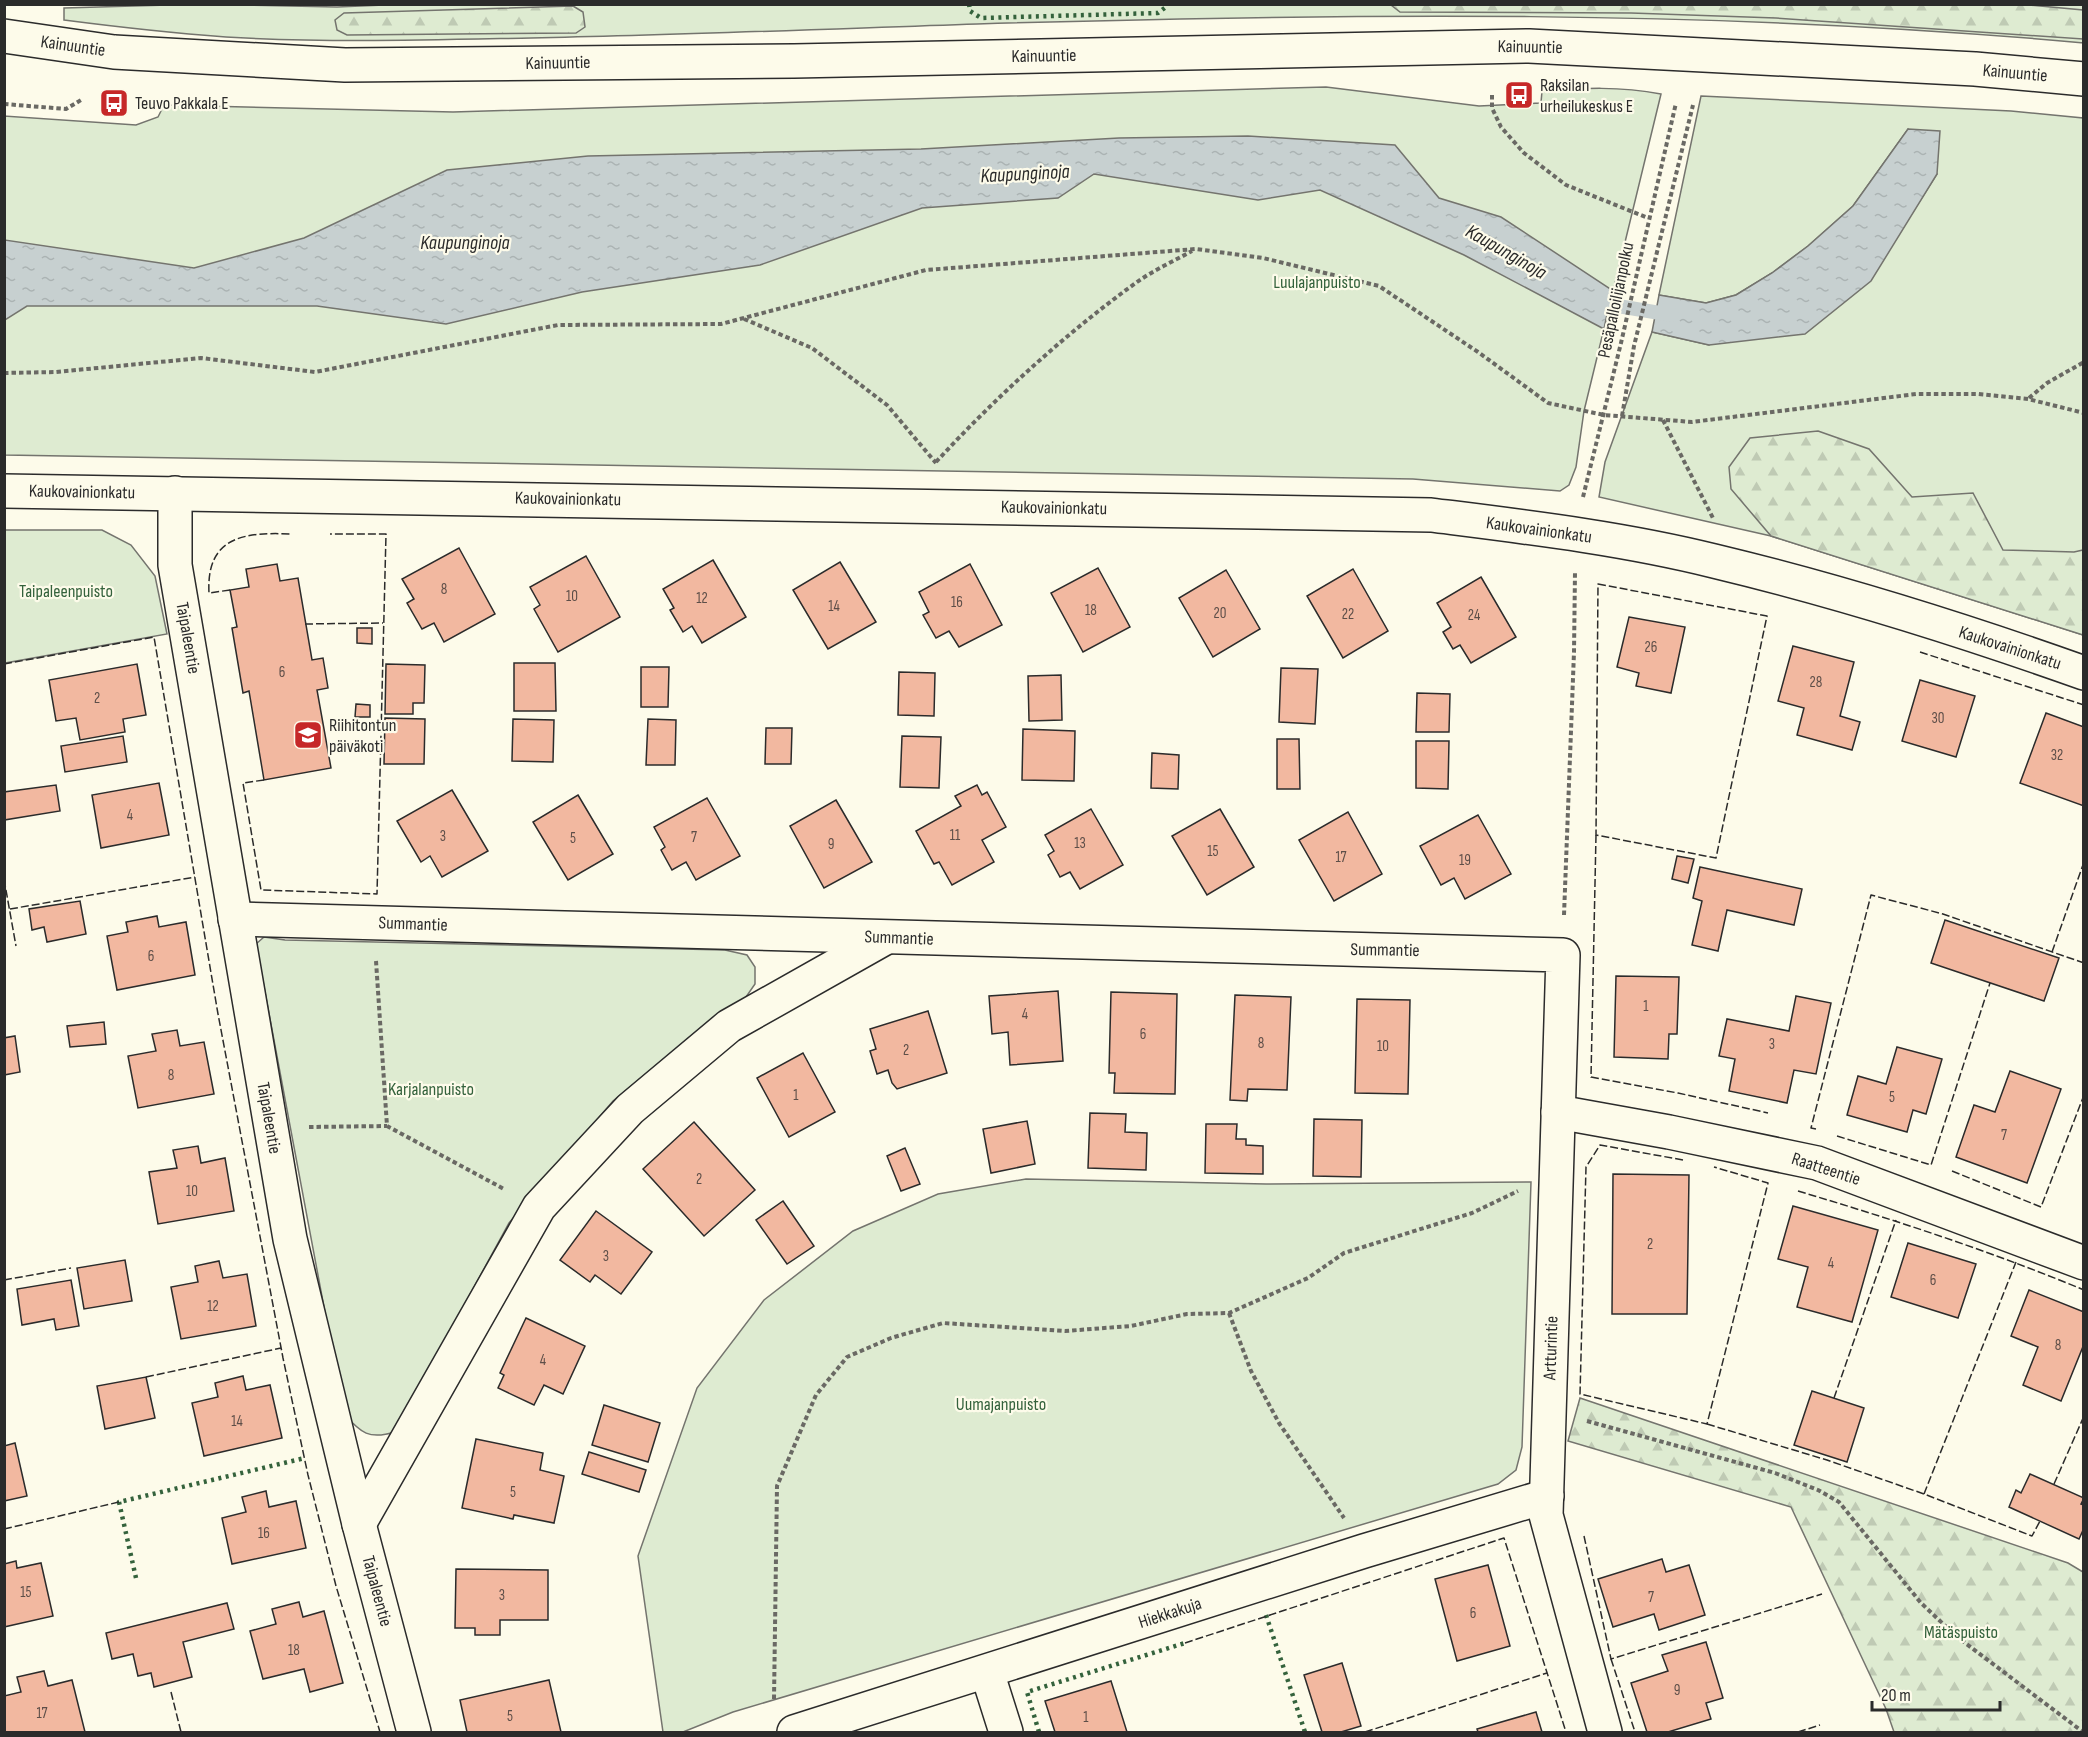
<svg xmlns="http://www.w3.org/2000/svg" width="2088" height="1737" viewBox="0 0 2088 1737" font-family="'Sofia Sans Condensed',sans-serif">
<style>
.green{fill:#deebd1;stroke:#74746e;stroke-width:1.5}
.forest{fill:url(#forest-firs);stroke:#74746e;stroke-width:1.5}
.water{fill:url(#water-ripples);stroke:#74746e;stroke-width:1.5}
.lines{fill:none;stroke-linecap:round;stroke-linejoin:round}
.stream{stroke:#c7d0d0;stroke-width:14}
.building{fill:#f2b8a0;stroke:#2b2b2b;stroke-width:1.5}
.minor-casing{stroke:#2b2b2b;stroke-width:36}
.highway-casing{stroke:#2b2b2b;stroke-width:36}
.path{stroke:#6a6964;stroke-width:4;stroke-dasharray:4.5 3;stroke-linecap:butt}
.minor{stroke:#fdfbea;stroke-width:33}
.highway{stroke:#fdfbea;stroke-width:33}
.hedge{stroke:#34623c;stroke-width:4.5;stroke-dasharray:3 4.5;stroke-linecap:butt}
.fence{stroke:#2b2b2b;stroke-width:1.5;stroke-dasharray:8 3;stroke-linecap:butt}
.labels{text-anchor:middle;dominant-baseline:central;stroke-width:4.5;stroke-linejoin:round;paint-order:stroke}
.number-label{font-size:15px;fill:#5d4e48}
.street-label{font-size:18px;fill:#2b2b2b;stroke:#fdfbea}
.poi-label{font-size:18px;fill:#2b2b2b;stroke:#fdfbea;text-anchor:start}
.park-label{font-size:18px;fill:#34623c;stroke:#fdfbea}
.water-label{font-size:20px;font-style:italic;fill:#2b2b2b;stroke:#fdfbea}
</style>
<defs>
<pattern id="forest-firs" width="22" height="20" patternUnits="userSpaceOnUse" patternTransform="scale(1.5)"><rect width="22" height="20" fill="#deebd1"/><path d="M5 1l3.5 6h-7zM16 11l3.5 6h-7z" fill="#bfcab4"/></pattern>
<pattern id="water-ripples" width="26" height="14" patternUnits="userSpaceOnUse" patternTransform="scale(1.5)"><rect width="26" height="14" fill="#c7d0d0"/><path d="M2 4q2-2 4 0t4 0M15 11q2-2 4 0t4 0" fill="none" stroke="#abb3b3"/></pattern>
</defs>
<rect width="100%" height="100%" fill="#fdfbea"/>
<g class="green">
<path d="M203 4 337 7 408 4H2083L2084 43C1716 9 1346 13 977 24 828 29 680 35 531 38 429 40 327 43 226 37 172 33 118 27 64 20V8Z"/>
<path d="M1326 87 1479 106 1541 103 1542 91C1584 88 1619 86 1661 94L1584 411 1576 467 1569 485 1560 491 1413 479 5 455 4 116 136 125 158 117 164 105 453 112Z"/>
<path d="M1701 96 2011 111 2083 118V635L1771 536 1599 497 1605 462 1652 332 1709 345 1907 221 1937 174 1908 129 1853 206 1808 246 1772 273 1736 295 1706 303 1659 295Z"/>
<path d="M5 530H102L131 545 155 576 167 634 5 663Z"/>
<path d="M264 937 285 940 725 950 747 955 755 967V984L746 997 676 1049 613 1101 509 1223 395 1432C369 1440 361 1433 344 1414L256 944Z"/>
<path d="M1026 1179 1266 1184 1531 1182 1522 1447 1516 1470 1498 1484 733 1712 683 1732H663L638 1556 697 1388 764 1300 853 1231 938 1194Z"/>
</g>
<g class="forest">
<path d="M1391 5H2029L2083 10V39L1776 18 1631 13 1400 12Z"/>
<path d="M573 6 583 12 585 27 576 33 347 35 337 30 335 20 344 13Z"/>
<path d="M1818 431 1869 449 1912 497 1973 493 2003 550 2074 552 2083 550V635L1771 536 1731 489 1729 467 1750 438Z"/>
<path d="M1580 1398 2068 1563 2083 1572V1732H1894L1886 1709 1791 1507 1568 1441Z"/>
</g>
<g class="water">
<path d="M1908 129 1940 131 1937 174 1871 281 1805 334 1709 345 1652 332 1659 295 1706 303 1736 295 1772 273 1808 246 1853 206Z"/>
<path d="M1248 136 1395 145 1439 198 1501 217 1612 290 1604 329 1464 255 1320 190 1258 200 1094 174 1058 198 922 208 760 265 582 292 446 324 317 306H27L5 320V240L194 268 304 238 447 170 588 156 921 149 1119 138Z"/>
</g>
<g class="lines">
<path class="stream" d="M1594 302 1672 315"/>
</g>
<g class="building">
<path d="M459 548 495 614 444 642 434 623 422 629 407 603 414 599 402 579Z"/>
<path d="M586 556 620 617 558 652 534 609 540 605 530 587Z"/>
<path d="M713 560 746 617 702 643 692 626 683 632 670 610 674 608 663 589Z"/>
<path d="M840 562 876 622 828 649 793 590Z"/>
<path d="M277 564 280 581 298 578 312 660 323 658 328 688 317 690 331 768 264 780 249 691 243 693 232 628 237 627 230 590 249 587 246 569Z"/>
<path d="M970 564 1002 625 959 647 949 631 936 638 923 615 929 612 919 592Z"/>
<path d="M1098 568 1130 627 1083 652 1051 593Z"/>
<path d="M1353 569 1388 631 1343 658 1307 596Z"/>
<path d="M1226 570 1260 629 1213 657 1179 598Z"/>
<path d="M1481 577 1516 637 1471 663 1460 645 1453 649 1443 632 1451 627 1437 603Z"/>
<path d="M1629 617 1685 627 1671 693 1636 686 1639 673 1617 667Z"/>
<path d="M357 628H372V644L357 643Z"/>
<path d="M1793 646 1854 662 1840 716 1860 722 1852 750 1797 735 1804 708 1778 701Z"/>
<path d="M514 663H555L556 711H514Z"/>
<path d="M137 664 146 715 123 719 125 732 80 740 76 718 56 721 49 680Z"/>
<path d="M386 664 425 665 424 703H413V714H385Z"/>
<path d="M641 667H669L668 707H641Z"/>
<path d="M1281 668 1318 669 1315 724 1279 722Z"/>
<path d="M899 672 935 673 934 716 898 715Z"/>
<path d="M1061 675 1062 720 1029 721 1028 676Z"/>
<path d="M1920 680 1975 696 1956 757 1902 741Z"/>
<path d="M1417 693 1450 694 1449 732H1416Z"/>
<path d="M356 704 370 705V717H355Z"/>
<path d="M2046 713 2084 727V806L2020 783Z"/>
<path d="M385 718 425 719 424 764H384Z"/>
<path d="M513 719 554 720 553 762 512 761Z"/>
<path d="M648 719 676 720 675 765H646Z"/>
<path d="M766 728H792L791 764H765Z"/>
<path d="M1023 729 1075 731 1074 781 1022 780Z"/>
<path d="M123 736 127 762 65 772 61 746Z"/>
<path d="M902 736 941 737 939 788 900 787Z"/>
<path d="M1277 739H1299L1300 789H1277Z"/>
<path d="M1416 741H1449L1448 789 1416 788Z"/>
<path d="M1152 753 1179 755 1178 789 1151 788Z"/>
<path d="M159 783 169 835 101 848 92 795Z"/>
<path d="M56 785 60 811 4 820V792Z"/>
<path d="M977 785 982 795 987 792 1006 827 982 840 994 862 952 885 939 862 934 864 916 831 961 806 955 796Z"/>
<path d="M452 790 488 851 442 877 430 856 421 862 397 821Z"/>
<path d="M578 795 613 854 568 880 533 822Z"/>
<path d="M707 798 740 856 696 880 686 862 672 870 661 850 665 847 654 827Z"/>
<path d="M836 800 872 862 824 888 790 826Z"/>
<path d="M1091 809 1123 865 1080 889 1070 872 1060 877 1048 855 1054 851 1045 835Z"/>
<path d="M1220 809 1254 867 1207 895 1172 836Z"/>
<path d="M1348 812 1382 874 1334 901 1299 840Z"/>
<path d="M1478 815 1511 874 1465 899 1454 878 1441 885 1420 846Z"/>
<path d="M1677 856 1694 859 1688 883 1672 879Z"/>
<path d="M1700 867 1802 889 1794 925 1727 910 1718 951 1692 945 1702 901 1693 898Z"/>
<path d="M80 901 86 934 47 942 44 927 32 930 29 909Z"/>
<path d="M157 916 159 927 186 922 195 975 117 990 107 936 128 932 126 922Z"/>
<path d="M1945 920 2059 958 2044 1001 1931 963Z"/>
<path d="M1616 976 1679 977 1677 1034H1669L1668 1059 1614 1057Z"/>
<path d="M1058 991 1063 1061 1010 1065 1008 1032 992 1034 989 996Z"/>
<path d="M1111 992 1177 994 1175 1094 1114 1093 1115 1073H1109Z"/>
<path d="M1235 995 1291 997 1287 1090 1248 1089 1247 1101 1230 1100Z"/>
<path d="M1796 996 1831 1003 1816 1074 1794 1070 1787 1103 1729 1091 1735 1059 1719 1056 1727 1019 1789 1031Z"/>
<path d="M1357 999 1410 1000 1408 1094 1355 1093Z"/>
<path d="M928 1011 947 1073 897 1089 892 1083 888 1070 877 1074 870 1051 876 1049 870 1029Z"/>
<path d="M104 1022 106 1044 70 1047 67 1026Z"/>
<path d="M177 1030 180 1046 204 1042 214 1094 138 1108 128 1056 156 1051 152 1034Z"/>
<path d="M15 1036 20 1072 4 1075V1038Z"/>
<path d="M1897 1047 1942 1059 1926 1114 1913 1110 1907 1132 1847 1115 1858 1076 1886 1084Z"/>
<path d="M803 1053 835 1112 789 1137 757 1078Z"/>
<path d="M2010 1071 2061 1089 2027 1183 1956 1157 1974 1105 1995 1112Z"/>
<path d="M1090 1113 1126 1114 1125 1132 1147 1133 1146 1170 1088 1168Z"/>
<path d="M1314 1119 1362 1120 1361 1177 1313 1176Z"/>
<path d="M1027 1121 1035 1164 991 1173 983 1129Z"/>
<path d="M694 1122 755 1190 704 1236 643 1169Z"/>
<path d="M1206 1124H1237L1236 1139H1246V1145L1263 1146V1174L1205 1173Z"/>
<path d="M198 1146 201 1163 225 1158 234 1211 158 1224 149 1172 177 1168 173 1150Z"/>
<path d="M905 1148 920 1184 901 1191 887 1156Z"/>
<path d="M1613 1174 1689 1175 1687 1314H1612Z"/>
<path d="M783 1201 814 1246 787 1264 756 1220Z"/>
<path d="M1793 1206 1878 1230 1852 1322 1797 1307 1808 1267 1778 1259Z"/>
<path d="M596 1211 652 1252 621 1294 595 1275 590 1282 560 1260Z"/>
<path d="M1908 1243 1976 1264 1958 1318 1891 1297Z"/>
<path d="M125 1260 132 1301 84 1309 77 1268Z"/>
<path d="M219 1261 223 1278 247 1274 256 1326 181 1339 171 1287 198 1282 195 1266Z"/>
<path d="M71 1280 79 1326 56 1330 54 1319 22 1325 17 1289Z"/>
<path d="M2029 1290 2084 1312V1344L2061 1401 2023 1385 2038 1347 2011 1336Z"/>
<path d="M526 1318 585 1346 563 1394 544 1385 534 1405 498 1388 504 1375 500 1373Z"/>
<path d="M243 1376 246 1390 270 1385 282 1438 204 1456 192 1403 218 1397 215 1383Z"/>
<path d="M146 1377 155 1418 105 1429 97 1386Z"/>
<path d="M1812 1391 1864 1408 1847 1462 1794 1445Z"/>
<path d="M604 1405 660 1423 648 1462 592 1445Z"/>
<path d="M476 1439 543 1453 540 1470 564 1476 554 1523 514 1515 513 1519 462 1508Z"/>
<path d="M15 1443 27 1496 4 1501V1446Z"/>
<path d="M589 1452 646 1470 639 1492 582 1474Z"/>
<path d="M2030 1474 2084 1498 2081 1504 2084 1505V1528L2079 1539 2009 1507 2016 1490 2021 1493Z"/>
<path d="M266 1491 269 1507 296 1501 306 1548 232 1564 222 1518 246 1512 242 1497Z"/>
<path d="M1662 1559 1666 1572 1689 1565 1705 1615 1659 1630 1654 1614 1613 1627 1598 1579Z"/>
<path d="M16 1561 17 1568 41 1563 53 1616 4 1627V1564Z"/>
<path d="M1488 1565 1510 1646 1457 1661 1435 1579Z"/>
<path d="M456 1569 548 1570V1620H500V1635H475V1628H455Z"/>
<path d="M299 1602 303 1617 324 1611 343 1683 310 1692 304 1669 263 1679 250 1631 276 1624 272 1609Z"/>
<path d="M227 1603 234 1629 183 1642 192 1677 154 1687 151 1673 138 1676 133 1654 112 1659 106 1633Z"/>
<path d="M1706 1642 1723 1698 1706 1703 1711 1719 1668 1732H1647L1631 1683 1668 1671 1662 1655Z"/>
<path d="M1342 1663 1361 1726 1341 1732H1322L1304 1675Z"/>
<path d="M44 1671 48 1686 72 1680 85 1732H5L4 1696 21 1692 17 1677Z"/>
<path d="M549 1680 561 1732H467L460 1700Z"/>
<path d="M1111 1681 1127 1732H1055L1045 1701Z"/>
<path d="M1536 1712 1542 1732H1478L1477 1729Z"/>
</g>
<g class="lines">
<g class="minor-casing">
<g id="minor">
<path d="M4 491 1431 515C1526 527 1621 538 1714 561 1839 591 1963 630 2084 673"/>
<path d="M175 493V565L290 1239 359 1524 414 1732"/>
<path d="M235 919 1563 955 1546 1515 1605 1732"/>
<path d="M1558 1112 1669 1132 1817 1163 2084 1263"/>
<path d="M359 1524 539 1207 630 1109 729 1026 885 938"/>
<path d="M987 1672 1006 1732"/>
<path d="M794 1732 1364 1551 1547 1496"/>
</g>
</g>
<g class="highway-casing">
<path id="highway" d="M4 36 114 52 345 65 794 61 1529 46 1975 69 2084 79"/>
</g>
<g class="path">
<path d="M1492 95V108L1501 127 1524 153 1566 185 1648 218"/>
<path d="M4 104 66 109 81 100"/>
<path d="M744 319 812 348 887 405 936 463"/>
<path d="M4 373 56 372 201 358 315 372 558 325 721 324 926 270 1196 249 1263 258 1379 286 1478 352 1548 403 1604 415 1692 422 1916 394H1978L2028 399 2084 413"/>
<path d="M2029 398 2047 383 2084 362"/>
<path d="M1622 416 1634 346 1693 105"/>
<path d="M1663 420 1714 520"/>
<path d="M936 462C996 397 1065 334 1137 282 1154 270 1174 261 1192 251"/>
<path d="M1583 497 1621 343 1676 103"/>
<path d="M1564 915 1574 652 1575 572"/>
<path d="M376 961 387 1126 504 1189"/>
<path d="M309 1127 387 1126"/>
<path d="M1229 1313 1251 1371 1279 1423 1344 1518"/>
<path d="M1587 1421 1775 1473 1818 1490 1839 1502 1921 1603 1956 1636 2083 1732"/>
<path d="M774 1699 777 1486 816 1395 847 1357 891 1338 943 1323 1065 1331 1131 1326 1187 1314 1229 1313 1308 1278 1344 1253 1472 1213 1518 1191"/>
</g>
<use href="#minor" class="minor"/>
<use href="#highway" class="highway"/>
<g class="hedge">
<path d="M969 4 970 11 981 18 1158 13 1166 7 1165 4"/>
<path d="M136 1578 119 1502 305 1458"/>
<path d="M1266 1615 1305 1732"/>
<path d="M1039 1732 1027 1692 1185 1643"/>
</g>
<g class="fence">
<path d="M1598 584 1767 616 1716 858 1596 835Z"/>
<path d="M230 590 209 593C206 536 245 532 291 534"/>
<path d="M305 624 383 623"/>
<path d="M1920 652 2084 705"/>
<path d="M4 664 154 637 218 1014 283 1358 308 1475 336 1586 380 1732"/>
<path d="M264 780 243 783 261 890 377 894 386 534H330"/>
<path d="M1596 835 1591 1077 1678 1093 1768 1113"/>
<path d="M4 879 16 946"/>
<path d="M10 909 195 877"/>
<path d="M2052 952 2084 862"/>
<path d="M1816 1129 1811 1128 1871 895 1943 914 2084 963"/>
<path d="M1837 1136 1931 1165 1990 983"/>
<path d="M1683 1160 1600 1145 1586 1167 1580 1394 1707 1424 1768 1183 1714 1167"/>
<path d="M1952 1171 2041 1207 2084 1095"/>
<path d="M1798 1191C1895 1220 1990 1251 2084 1290"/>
<path d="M4 1280 71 1268"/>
<path d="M146 1377 281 1348"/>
<path d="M1834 1398 1896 1220"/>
<path d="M1707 1424 1827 1460 1924 1494 2032 1536 2040 1521"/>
<path d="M2054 1484 2084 1416"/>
<path d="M1924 1494 2016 1262"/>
<path d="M4 1529 119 1502"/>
<path d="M1584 1536 1611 1659 1822 1594"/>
<path d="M1185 1643 1504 1538 1566 1732"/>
<path d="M1611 1659 1635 1732"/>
<path d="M171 1692 181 1732"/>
<path d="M1365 1732 1547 1673"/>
<path d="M1798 1732 1820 1725"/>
</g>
</g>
<defs>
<g id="bus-square" transform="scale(1.5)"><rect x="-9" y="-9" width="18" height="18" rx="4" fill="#c62828" stroke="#fdfbea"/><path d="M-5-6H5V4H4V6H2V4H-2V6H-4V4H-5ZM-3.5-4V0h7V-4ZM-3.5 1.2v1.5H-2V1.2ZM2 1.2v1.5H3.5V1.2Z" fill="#fff"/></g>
<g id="school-square" transform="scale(1.5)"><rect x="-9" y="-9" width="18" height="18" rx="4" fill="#c62828" stroke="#fdfbea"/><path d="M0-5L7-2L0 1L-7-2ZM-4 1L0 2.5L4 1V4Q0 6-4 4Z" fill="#fff"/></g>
</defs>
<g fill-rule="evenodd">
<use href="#bus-square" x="1519" y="95"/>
<use href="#bus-square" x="114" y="103"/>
<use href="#school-square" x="308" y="735"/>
</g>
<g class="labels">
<g class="number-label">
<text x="444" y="589">8</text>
<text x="572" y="596">10</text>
<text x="702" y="598">12</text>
<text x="957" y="602">16</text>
<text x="834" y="606">14</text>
<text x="1091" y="610">18</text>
<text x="1220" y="613">20</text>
<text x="1348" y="614">22</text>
<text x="1474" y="615">24</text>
<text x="1651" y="647">26</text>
<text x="282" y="672">6</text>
<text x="1816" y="682">28</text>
<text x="97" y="698">2</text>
<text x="1938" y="718">30</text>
<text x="2057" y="755">32</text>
<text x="130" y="815">4</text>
<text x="955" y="835">11</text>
<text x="443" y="836">3</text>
<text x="694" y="837">7</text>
<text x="573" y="838">5</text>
<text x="1080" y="843">13</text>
<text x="831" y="844">9</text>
<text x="1213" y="851">15</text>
<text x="1341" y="857">17</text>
<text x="1465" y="860">19</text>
<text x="151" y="956">6</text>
<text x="1646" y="1006">1</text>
<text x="1025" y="1014">4</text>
<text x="1143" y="1034">6</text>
<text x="1261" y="1043">8</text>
<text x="1772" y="1044">3</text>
<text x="1383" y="1046">10</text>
<text x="906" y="1050">2</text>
<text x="171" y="1075">8</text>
<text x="796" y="1095">1</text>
<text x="1892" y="1097">5</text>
<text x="2004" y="1135">7</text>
<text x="699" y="1179">2</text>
<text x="192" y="1191">10</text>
<text x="1650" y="1244">2</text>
<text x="606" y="1256">3</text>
<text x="1831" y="1263">4</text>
<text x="1933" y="1280">6</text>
<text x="213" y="1306">12</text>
<text x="2058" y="1345">8</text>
<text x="543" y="1360">4</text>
<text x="237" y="1421">14</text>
<text x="513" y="1492">5</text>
<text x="264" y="1533">16</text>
<text x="26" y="1592">15</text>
<text x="502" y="1595">3</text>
<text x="1651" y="1597">7</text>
<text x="1473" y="1613">6</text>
<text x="294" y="1650">18</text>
<text x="1677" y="1690">9</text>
<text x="42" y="1713">17</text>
<text x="510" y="1716">5</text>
<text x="1086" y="1717">1</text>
</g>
<g class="street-label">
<text transform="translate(73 46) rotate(8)">Kainuuntie</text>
<text transform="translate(1530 47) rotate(1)">Kainuuntie</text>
<text transform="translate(1044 56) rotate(-1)">Kainuuntie</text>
<text transform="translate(558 63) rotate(-1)">Kainuuntie</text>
<text transform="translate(2015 73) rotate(5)">Kainuuntie</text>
<text transform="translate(1616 300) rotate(-78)">Pesäpalloilijanpolku</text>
<text transform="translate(82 492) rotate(1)">Kaukovainionkatu</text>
<text transform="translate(568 499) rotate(1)">Kaukovainionkatu</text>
<text transform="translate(1054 508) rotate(1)">Kaukovainionkatu</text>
<text transform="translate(1539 530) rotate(8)">Kaukovainionkatu</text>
<text transform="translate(188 638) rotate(80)">Taipaleentie</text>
<text transform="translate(2010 648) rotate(18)">Kaukovainionkatu</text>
<text transform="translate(413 924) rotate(2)">Summantie</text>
<text transform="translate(899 938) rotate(2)">Summantie</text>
<text transform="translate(1385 950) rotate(1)">Summantie</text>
<text transform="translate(269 1118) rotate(80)">Taipaleentie</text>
<text transform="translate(1826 1169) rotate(18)">Raatteentie</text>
<text transform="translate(1551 1348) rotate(-88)">Artturintie</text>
<text transform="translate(377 1591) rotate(75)">Taipaleentie</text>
<text transform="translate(1170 1613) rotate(-18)">Hiekkakuja</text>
</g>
<g class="poi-label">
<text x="1540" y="85">Raksilan<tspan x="1540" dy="21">urheilukeskus E</tspan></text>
<text x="135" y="103">Teuvo Pakkala E</text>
<text x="329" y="725">Riihitontun<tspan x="329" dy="21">päiväkoti</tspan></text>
</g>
<g class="park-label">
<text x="1317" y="282">Luulajanpuisto</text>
<text x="66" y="591">Taipaleenpuisto</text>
<text x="431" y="1089">Karjalanpuisto</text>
<text x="1001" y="1404">Uumajanpuisto</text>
<text x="1961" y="1632">Mätäspuisto</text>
</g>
<g class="water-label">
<text transform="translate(1025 174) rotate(-3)">Kaupunginoja</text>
<text x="465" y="243">Kaupunginoja</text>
<text transform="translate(1506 252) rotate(30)">Kaupunginoja</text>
</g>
</g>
<rect width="2088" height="1737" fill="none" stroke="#2b2b2b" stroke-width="12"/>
<path d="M1872 1701v9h128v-9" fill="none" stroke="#2b2b2b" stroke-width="3"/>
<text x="1881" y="1701" font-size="18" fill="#2b2b2b" stroke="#fdfbea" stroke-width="4.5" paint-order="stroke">20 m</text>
</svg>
